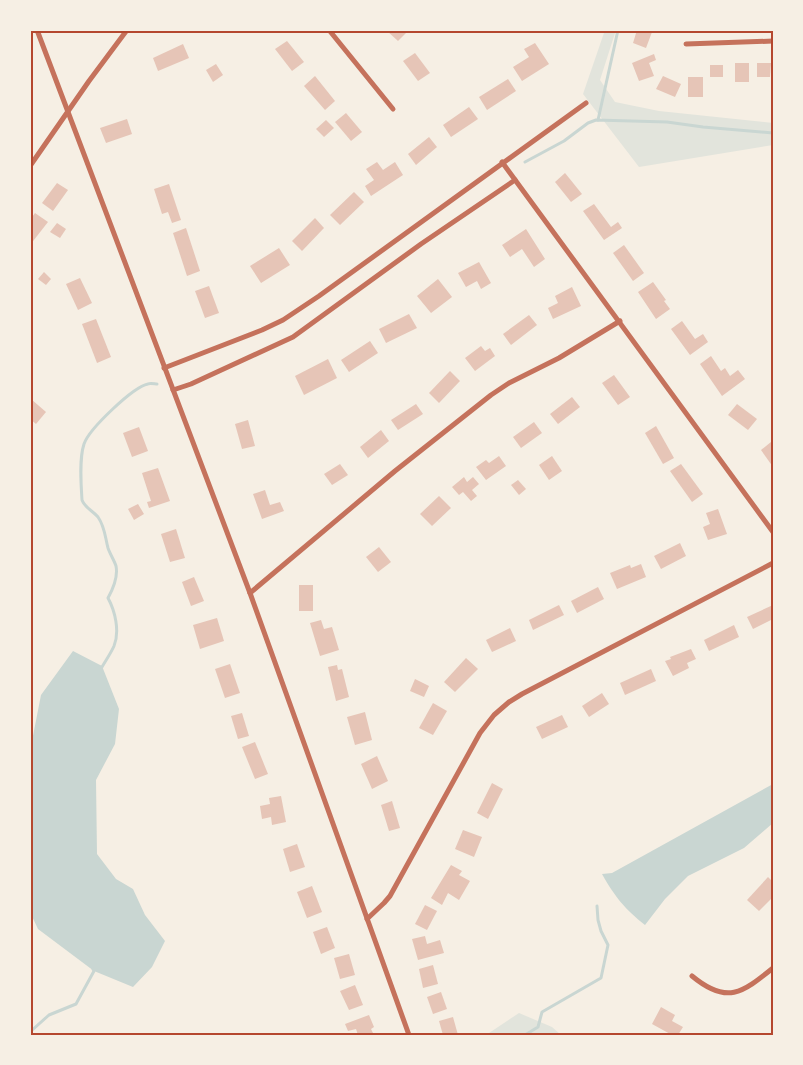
<svg xmlns="http://www.w3.org/2000/svg" width="803" height="1065" viewBox="0 0 803 1065" font-family="'Roboto Condensed',sans-serif">
<style>
.green{fill:#e2e4dc}
.water{fill:#c9d6d2}
.lines{fill:none;stroke-linecap:round;stroke-linejoin:round}
.stream{stroke:#c9d6d2;stroke-width:3}
.building{fill:#e6c5b7}
.minor{stroke:#c5725c;stroke-width:5}
.neatline{fill:none;stroke:#b5482f;stroke-width:2}
</style>
<rect width="100%" height="100%" fill="#f6efe4"/>
<g class="green">
<path d="M605 30H616L600 80 615 102 659 111 773 123V145L639 167 583 94Z"/>
<path d="M519 1013 552 1027 561 1035H486Z"/>
</g>
<g class="water">
<path d="M73 651 102 666 119 709 115 744 96 780 97 854 116 879 133 889 145 915 165 941 152 967 133 987 94 971 38 929 30 912V751L41 695Z"/>
<path d="M773 784V823L744 848 688 876 665 899 645 925C625 909 615 897 602 874L612 873Z"/>
</g>
<g class="lines">
<g class="stream">
<path d="M598 120 618 30"/>
<path d="M525 162 564 141 588 123 596 120 667 122 703 127 773 133"/>
<path d="M102 667C106 660 111 653 114 646 120 631 115 611 108 598 113 589 118 576 116 566 114 560 110 554 108 548 105 537 105 527 98 517 92 510 85 508 82 500 81 484 79 459 84 444 89 429 133 387 148 384 150 383 155 384 157 384"/>
<path d="M30 1032 49 1015 76 1004 94 971 93 969"/>
<path d="M525 1035 538 1027 542 1012 601 978 608 945 601 931 598 920 597 906"/>
</g>
</g>
<g class="building">
<path d="M386 30H409L398 41Z"/>
<path d="M637 30H647L652 32 646 48 633 43Z"/>
<path d="M287 41 304 62 292 71 275 49Z"/>
<path d="M535 43 549 64 522 81 513 67 529 57 524 49Z"/>
<path d="M183 44 189 58 158 71 153 58Z"/>
<path d="M415 53 430 73 418 81 403 61Z"/>
<path d="M654 54 656 60 649 63 654 76 639 81 632 63Z"/>
<rect x="735" y="63" width="14" height="19"/>
<path d="M757 63H771L770 77H757Z"/>
<path d="M216 64 223 75 213 82 206 70Z"/>
<rect x="710" y="65" width="13" height="12"/>
<path d="M315 76 335 101 325 110 304 86Z"/>
<path d="M663 76 681 84 675 97 656 89Z"/>
<rect x="688" y="77" width="15" height="20"/>
<path d="M508 79 516 91 487 110 479 97Z"/>
<path d="M469 107 478 119 451 137 443 125Z"/>
<path d="M346 113 362 132 351 141 335 122Z"/>
<path d="M127 119 132 134 106 143 100 128Z"/>
<path d="M326 120 334 128 324 137 316 129Z"/>
<path d="M429 137 437 147 416 165 408 154Z"/>
<path d="M377 162 383 170 395 162 403 175 371 196 365 186 374 180 366 169Z"/>
<path d="M565 173 582 194 571 202 555 182Z"/>
<path d="M57 183 68 190 53 211 42 203Z"/>
<path d="M169 184 181 220 172 223 168 212 162 214 154 189Z"/>
<path d="M354 192 364 202 340 225 330 215Z"/>
<path d="M594 204 611 227 618 222 622 228 604 240 583 211Z"/>
<path d="M35 213 48 222 30 245V220Z"/>
<path d="M315 218 324 228 302 251 292 241Z"/>
<path d="M57 223 66 229 60 238 50 232Z"/>
<path d="M186 228 200 271 187 276 173 233Z"/>
<path d="M526 229 545 259 534 267 522 249 510 257 502 245Z"/>
<path d="M624 245 644 273 633 281 613 253Z"/>
<path d="M279 248 290 265 261 283 250 266Z"/>
<path d="M479 262 491 283 481 289 477 281 466 287 458 273Z"/>
<path d="M44 272 51 279 46 285 38 279Z"/>
<path d="M80 278 92 303 78 310 66 284Z"/>
<path d="M438 279 452 297 431 313 417 296Z"/>
<path d="M653 282 666 300 664 301 670 309 656 319 638 292Z"/>
<path d="M209 286 219 313 205 318 195 291Z"/>
<path d="M572 287 581 306 553 319 548 308 558 303 555 296Z"/>
<path d="M409 314 417 328 386 343 379 329Z"/>
<path d="M529 315 537 325 511 345 503 334Z"/>
<path d="M96 319 111 357 97 363 82 324Z"/>
<path d="M682 321 695 339 703 334 708 342 690 355 671 329Z"/>
<path d="M370 341 378 353 349 372 341 360Z"/>
<path d="M481 346 485 351 490 348 495 356 475 371 465 358Z"/>
<path d="M711 356 721 371 725 368 730 376 738 370 745 379 722 396 700 364Z"/>
<path d="M328 359 337 378 304 395 295 376Z"/>
<path d="M450 371 460 381 439 403 429 393Z"/>
<path d="M614 375 630 397 618 405 602 383Z"/>
<path d="M572 397 580 407 558 424 550 414Z"/>
<path d="M31 399 46 412 36 424 30 419V401Z"/>
<path d="M416 404 423 414 398 430 391 420Z"/>
<path d="M737 404 757 419 748 430 728 415Z"/>
<path d="M248 420 255 446 242 449 235 424Z"/>
<path d="M534 422 542 433 521 448 513 437Z"/>
<path d="M656 426 674 458 663 464 645 433Z"/>
<path d="M139 427 148 451 132 457 123 433Z"/>
<path d="M381 430 389 441 368 458 360 447Z"/>
<path d="M771 442 773 444V467L761 450Z"/>
<path d="M499 456 506 466 486 480 476 467 486 460 489 463Z"/>
<path d="M552 456 562 471 549 480 539 465Z"/>
<path d="M340 464 348 475 332 485 324 474Z"/>
<path d="M681 464 703 494 692 502 670 471Z"/>
<path d="M158 468 170 501 149 508 147 502 151 501 142 473Z"/>
<path d="M464 477 467 482 473 477 479 484 472 490 477 496 471 501 463 492 459 495 452 487Z"/>
<path d="M518 480 526 489 519 495 511 485Z"/>
<path d="M265 490 270 505 280 502 284 511 262 519 253 494Z"/>
<path d="M439 496 451 508 432 526 420 514Z"/>
<path d="M138 504 144 514 134 520 128 509Z"/>
<path d="M718 509 727 534 708 540 703 527 710 524 706 513Z"/>
<path d="M176 529 185 558 170 562 161 534Z"/>
<path d="M680 543 686 556 661 569 654 556Z"/>
<path d="M379 547 391 562 378 572 366 557Z"/>
<path d="M641 564 646 577 617 589 610 573 630 565 631 568Z"/>
<path d="M194 577 204 601 191 606 182 582Z"/>
<rect x="299" y="585" width="14" height="26"/>
<path d="M598 587 604 599 577 613 571 601Z"/>
<path d="M559 605 564 615 533 630 529 620Z"/>
<path d="M773 605V619L753 629 747 617Z"/>
<path d="M217 618 224 641 200 649 193 625Z"/>
<path d="M321 620 324 629 332 627 339 650 320 656 310 623Z"/>
<path d="M734 625 739 637 709 651 704 640Z"/>
<path d="M510 628 516 641 492 652 486 640Z"/>
<path d="M691 649 696 659 687 663 689 668 673 676 665 661 671 659 670 657Z"/>
<path d="M466 658 478 669 455 692 444 682Z"/>
<path d="M230 664 240 693 225 698 215 669Z"/>
<path d="M337 665 338 670 342 669 349 697 336 701 328 667Z"/>
<path d="M651 669 656 681 625 695 620 683Z"/>
<path d="M415 679 429 686 424 697 410 691Z"/>
<path d="M602 693 609 704 589 717 582 706Z"/>
<path d="M433 703 447 711 433 735 419 728Z"/>
<path d="M365 712 372 740 355 745 347 717Z"/>
<path d="M242 713 249 736 238 739 231 716Z"/>
<path d="M562 715 568 727 542 739 536 727Z"/>
<path d="M255 742 268 774 255 779 242 747Z"/>
<path d="M377 756 388 781 372 789 361 764Z"/>
<path d="M492 783 503 789 488 819 477 813Z"/>
<path d="M281 796 286 822 272 825 271 817 262 819 260 806 270 804 269 798Z"/>
<path d="M392 801 400 828 389 831 381 805Z"/>
<path d="M463 830 482 837 474 857 455 849Z"/>
<path d="M297 844 305 867 290 872 283 849Z"/>
<path d="M451 865 462 871 459 875 470 881 459 900 448 893 442 905 431 898Z"/>
<path d="M768 877 773 882V897L759 911 747 900Z"/>
<path d="M312 886 322 912 307 918 297 892Z"/>
<path d="M425 905 437 911 427 930 415 924Z"/>
<path d="M327 927 335 948 321 954 313 932Z"/>
<path d="M425 936 427 944 440 940 444 953 418 960 412 939Z"/>
<path d="M349 954 355 975 340 979 334 958Z"/>
<path d="M433 965 438 984 423 988 419 969Z"/>
<path d="M355 985 363 1005 349 1010 340 991Z"/>
<path d="M441 992 447 1009 433 1014 427 997Z"/>
<path d="M661 1007 675 1015 672 1021 683 1027 678 1035H672L652 1024Z"/>
<path d="M369 1015 374 1027 371 1029 374 1035H358L356 1029 348 1031 345 1024Z"/>
<path d="M453 1017 458 1035H443L439 1021Z"/>
</g>
<g class="lines">
<g class="minor">
<path d="M37 30 250 593 409 1035"/>
<path d="M329 30 393 109"/>
<path d="M686 44 773 41"/>
<path d="M502 162 773 532"/>
<path d="M30 166 89 81 127 30"/>
<path d="M164 368 262 330 283 320 319 296 586 103"/>
<path d="M173 390 191 384 293 337 421 244 515 180"/>
<path d="M250 593 395 471 491 395 509 383 559 358 620 321"/>
<path d="M367 919 384 903 390 896 480 733 494 715 509 702 522 694 773 563"/>
<path d="M692 976C727 1005 742 993 773 968"/>
</g>
</g>
<rect width="803" height="1065" fill="none" stroke="#f6efe4" stroke-width="63"/>
<rect x="32" y="32" width="740" height="1002" class="neatline"/>
</svg>
